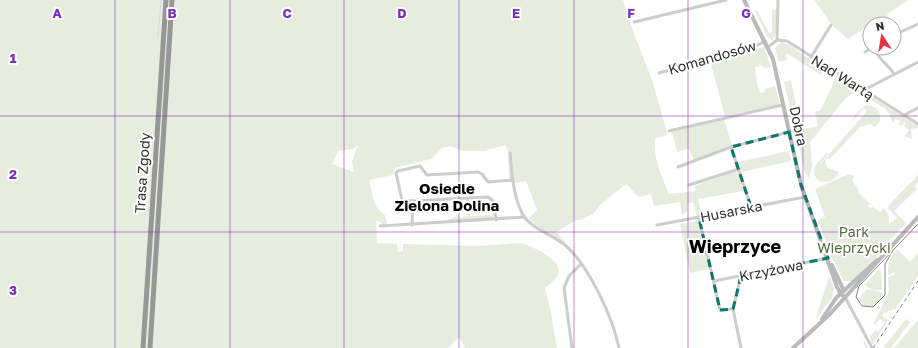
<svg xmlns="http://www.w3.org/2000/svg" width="918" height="348" viewBox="0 0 918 348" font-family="'Golos Text',sans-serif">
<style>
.green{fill:#e6edde;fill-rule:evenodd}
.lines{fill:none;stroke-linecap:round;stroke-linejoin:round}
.stream{stroke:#cadfed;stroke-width:1}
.street{stroke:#cdcdcd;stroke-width:3}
.secondary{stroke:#bababa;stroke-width:4}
.highway{stroke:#979797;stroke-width:5}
.tram{stroke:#858585;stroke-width:1}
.rail{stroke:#858585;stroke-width:1;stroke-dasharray:4 3;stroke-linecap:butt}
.marked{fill:none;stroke:#0f766e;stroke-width:3;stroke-dasharray:8 5;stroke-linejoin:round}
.grid{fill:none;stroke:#7b2cbf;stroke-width:1;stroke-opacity:0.55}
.labels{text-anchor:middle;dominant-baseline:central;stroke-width:4;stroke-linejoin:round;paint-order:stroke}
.street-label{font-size:14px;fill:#303030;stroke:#fff}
.park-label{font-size:14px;fill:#536d3d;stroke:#fff}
.neighbourhood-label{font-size:15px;font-weight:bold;fill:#000;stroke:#fff}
.district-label{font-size:18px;font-weight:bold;fill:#000;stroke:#fff}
.grid-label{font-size:13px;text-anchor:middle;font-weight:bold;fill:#7b2cbf;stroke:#fff;stroke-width:4;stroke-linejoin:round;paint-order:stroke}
</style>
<rect width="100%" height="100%" fill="#fff"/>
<g class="green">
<path d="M0 0H623L631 25 652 80 666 128 667 135 655 139C653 159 662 176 669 194L696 191 694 186 734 172 738 173 744 191 698 199 702 216 697 217 693 202 687 204 688 210 682 216 680 202 654 206 651 194 639 197 626 184 600 205 594 213 581 220H577L556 232 568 245 542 230 529 218 537 210 526 181 516 183 509 179 508 151 505 145 484 151H463L450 146 442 148 431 159 395 168 393 175 369 180C372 192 373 208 385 215L387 224H382L381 222 376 221 377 243 397 244 398 252 403 251V244L477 246 520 243C531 245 565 261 558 275 555 280 548 285 545 289L551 313 557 348H465L459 337 448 348H0ZM358 145 352 161 354 172 332 164 338 151 353 149Z"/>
<path d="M814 0H909L887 14 888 16 870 24 848 39 833 26Z"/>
<path d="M772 9 776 10V32L773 41 767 36 755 11 757 10 769 33 772 32Z"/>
<path d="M782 42 791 46 824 69 821 75 786 53 787 60 779 62 775 48Z"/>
<path d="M764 47 771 67 764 68 760 63 761 66 755 67 757 84 760 93 765 92V89L775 86 780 105 725 116 710 60Z"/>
<path d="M837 75 918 126V128L911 129 912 139 904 136 909 130 905 127V121L902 126 898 125 900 121 895 119 893 123 887 110 860 93H853L846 98 810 142 812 166 809 178 805 173 794 124 800 123 801 130 818 126 815 112 821 110Z"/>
<path d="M791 80 799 120 793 121 784 82Z"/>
<path d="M868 105 876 108 880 114V121L875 127 870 124 860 127 829 160 827 158 825 162 828 168 839 172C835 180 828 184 819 181 808 171 819 160 827 153L828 154 818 167 867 111 864 108 851 123C855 116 859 107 868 105Z"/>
<path d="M724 119 732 145 694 160 689 149 677 152 672 132Z"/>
<path d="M789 151 791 161 741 172 738 162Z"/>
<path d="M849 174 854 176 852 180 859 191 858 192 870 204 868 206 871 208 873 207 880 212 884 208 889 216V224L897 218 887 207 918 175V183L914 186 917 189 894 211 906 223 885 245 887 247 851 281H844L831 256 818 220 825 217 815 189Z"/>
<path d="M466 199H469L470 216 493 215V218L448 221V219L453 218 454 217 459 216 460 218 466 216Z"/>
<path d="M697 221 698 222 709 269 690 273 680 224Z"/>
<path d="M897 249 910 262 918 253V276L895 310 893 308 891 311 889 310 886 313 884 312 882 316 888 320 872 345 870 337 876 330 878 332 885 322 880 319 875 325 874 323 889 291 888 277 895 275 894 272 888 275C887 265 890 258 897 249Z"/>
<path d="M879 269 881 271 882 290C876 291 870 290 865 285Z"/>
<path d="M829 277H830L834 289 832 298 815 320Z"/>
<path d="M867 289 882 292 881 299 873 306H864L858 299Z"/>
<path d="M906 319 910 322 891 348H883Z"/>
<path d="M918 320V348H894Z"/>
</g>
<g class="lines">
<g class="stream">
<path d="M158 37 161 0"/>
<path d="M864 342 867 348"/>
</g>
<g class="street">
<path d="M634 22 726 0"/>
<path d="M894 35 918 24"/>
<path d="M777 40 778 0"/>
<path d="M768 47 777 40 787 41 918 124"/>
<path d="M875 48C877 59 889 65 894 74"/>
<path d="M865 52 871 48"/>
<path d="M811 57 831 25"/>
<path d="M659 73 756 46 765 41"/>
<path d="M864 90 918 62"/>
<path d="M904 115 918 108"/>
<path d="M669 131 783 105"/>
<path d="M731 147 751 207"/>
<path d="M510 153C512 173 513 195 522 213 529 228 554 235 566 246 589 266 613 318 619 348"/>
<path d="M678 167 731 147 789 132"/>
<path d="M689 185 739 169"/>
<path d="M699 218 720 310 733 309"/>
<path d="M496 220 493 201 488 197 413 201 402 200 396 173 398 171 420 166 427 175 478 172 482 174 488 182 513 180"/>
<path d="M412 225 413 201"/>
<path d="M657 225 805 197"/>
<path d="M380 226 524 217"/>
<path d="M741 276 733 309 741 348"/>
<path d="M714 281 828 258"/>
<path d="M845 297 872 348"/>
<path d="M572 348 564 288 569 276 581 264"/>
</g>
<g class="secondary">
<path d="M744 0 773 59 801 185 837 287 841 294 845 297"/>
<path d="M832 265 844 291"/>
<path d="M822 319 836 298 877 260"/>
<path d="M793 348 830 314 918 217"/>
</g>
<g class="highway">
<path d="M143 348 166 0"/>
<path d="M150 348 172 0"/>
</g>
<path class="tram" d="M892 252 885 264V295L873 307 862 306 856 297 859 286 918 224"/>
<path class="rail" d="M873 348 918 281"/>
</g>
<path class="marked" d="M789 132 801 185 828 258 741 276 733 309 720 310 699 218 751 207 731 147Z"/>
<path class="grid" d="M115 0V348M230 0V348M344 0V348M459 0V348M574 0V348M688 0V348M803 0V348M0 116H918M0 232H918"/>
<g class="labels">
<g class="street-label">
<text transform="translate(712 57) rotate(-16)">Komandosów</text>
<text transform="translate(843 77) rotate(32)">Nad Wartą</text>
<text transform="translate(799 126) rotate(78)">Dobra</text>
<text transform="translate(142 173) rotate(-86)">Trasa Zgody</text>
<text transform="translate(731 211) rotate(-11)">Husarska</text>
<text transform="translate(771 270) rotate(-11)">Krzyżowa</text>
</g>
<g class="park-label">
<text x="854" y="231">Park<tspan x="854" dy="16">Wieprzycki</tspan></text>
</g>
<g class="neighbourhood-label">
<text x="447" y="188">Osiedle<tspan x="447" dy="17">Zielona Dolina</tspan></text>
</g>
<g class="district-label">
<text x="735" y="246">Wieprzyce</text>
</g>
</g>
<g class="grid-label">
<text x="57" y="18">A</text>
<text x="172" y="18">B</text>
<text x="287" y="18">C</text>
<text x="402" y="18">D</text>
<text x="516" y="18">E</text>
<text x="631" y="18">F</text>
<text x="746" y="18">G</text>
<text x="13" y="63">1</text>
<text x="13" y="179">2</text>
<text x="13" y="295">3</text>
</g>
<g transform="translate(882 36) rotate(348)"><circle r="19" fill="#ffffff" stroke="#acacac"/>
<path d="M0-3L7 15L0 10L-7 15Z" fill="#e63340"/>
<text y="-6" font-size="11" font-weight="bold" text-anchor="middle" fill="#303030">N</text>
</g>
</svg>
